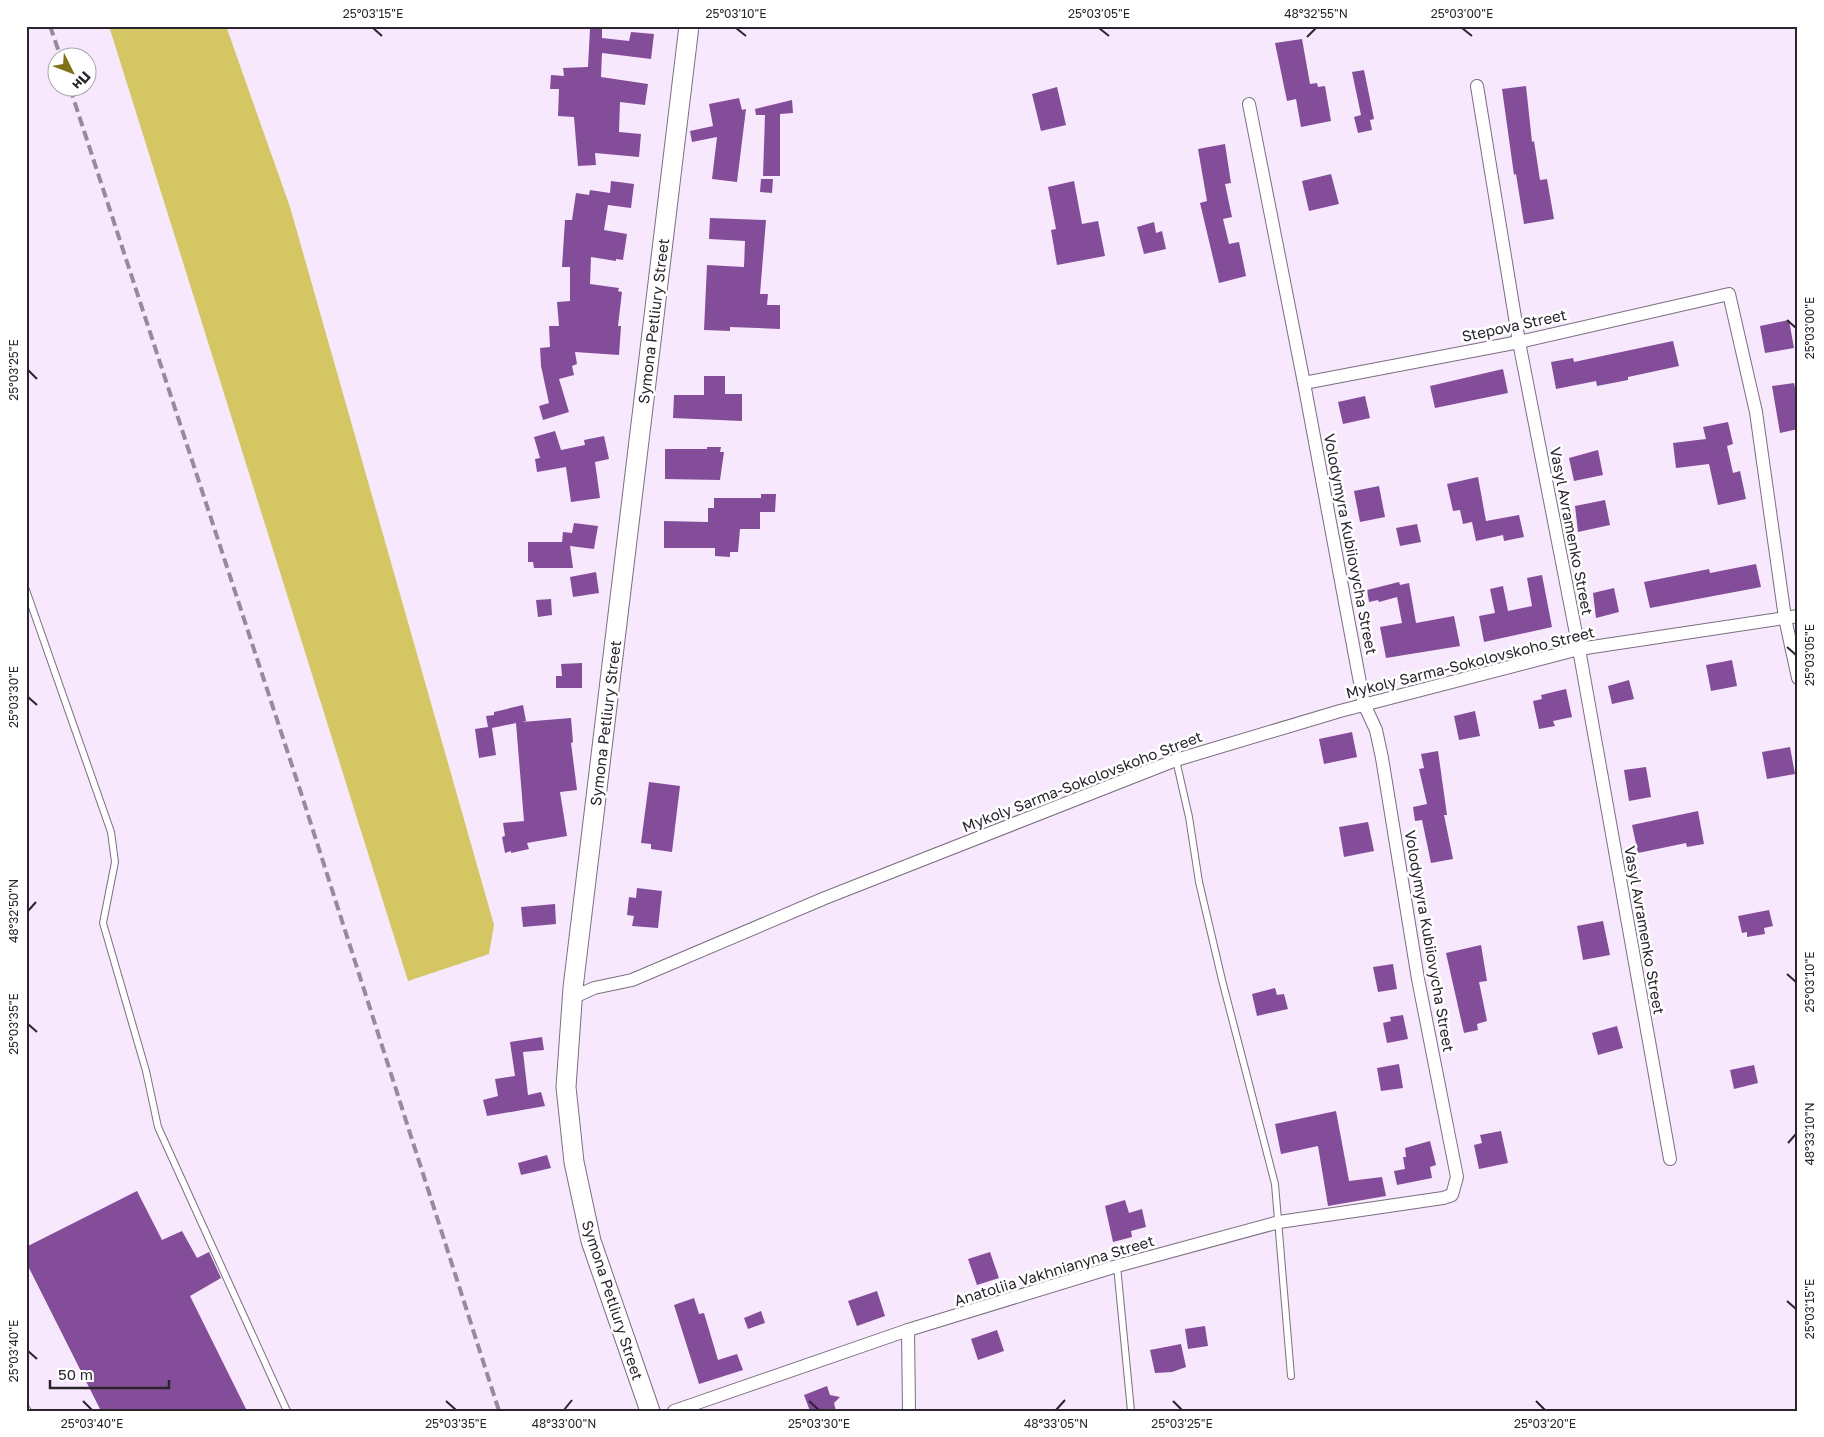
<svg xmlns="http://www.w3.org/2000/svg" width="1824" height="1437" viewBox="0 0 1824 1437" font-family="'Golos Text',sans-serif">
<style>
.green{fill:#d4c663}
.building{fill:#844d99}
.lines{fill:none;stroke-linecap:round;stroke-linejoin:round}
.lane-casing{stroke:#7b6e80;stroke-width:8}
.street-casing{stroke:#7b6e80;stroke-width:14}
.secondary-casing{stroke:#7b6e80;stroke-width:21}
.lane{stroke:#fff;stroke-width:6}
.street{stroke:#fff;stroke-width:12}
.secondary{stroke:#fff;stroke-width:19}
.rail{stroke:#968b9a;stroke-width:4;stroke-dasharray:10 5;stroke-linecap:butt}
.ticks{fill:none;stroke:#2a252d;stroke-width:2}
.labels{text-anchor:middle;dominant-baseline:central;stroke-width:5;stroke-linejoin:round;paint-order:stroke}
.street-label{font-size:15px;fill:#2a252d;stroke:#fff}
.neatline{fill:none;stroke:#2a252d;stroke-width:2}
.ticks-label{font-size:12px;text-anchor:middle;fill:#2a252d}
</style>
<rect width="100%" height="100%" fill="#f7e8fd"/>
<path class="green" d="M109 26H226L290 207 494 925 489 954 408 981Z"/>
<g class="building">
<path d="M590 29H602V38L629 41 631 32 654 34 651 59 602 53 601 77 648 84 645 105 620 102 619 132 641 134 639 157 595 153 596 165 578 166 574 117 558 116 559 89H550L551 75 564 76 563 68 588 67Z"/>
<path d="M1302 39 1310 84 1317 83 1318 87 1325 86 1331 121 1301 127 1296 99 1287 101 1275 43Z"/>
<path d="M1364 70 1374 119 1370 120 1372 130 1358 133 1354 117 1361 115 1352 72Z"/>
<path d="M1526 86 1532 142 1534 141 1540 180 1547 179 1554 219 1524 224 1516 174 1514 175 1502 89Z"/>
<path d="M1057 87 1066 125 1041 131 1032 94Z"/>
<path d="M739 98 742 110 746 109 737 182 712 179 717 137 692 142 690 131 713 126 709 104Z"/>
<path d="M792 100 793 113 780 114V176H763L765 115H756L755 109Z"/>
<path d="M1225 144 1231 183 1225 184 1232 217 1223 219 1229 244 1239 242 1246 276 1219 283 1200 203 1207 201 1198 149Z"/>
<path d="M1331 174 1339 204 1309 211 1302 181Z"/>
<path d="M761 179H773L772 193 760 192Z"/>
<path d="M611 181 634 184 631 208 608 205 604 230 627 234 623 260 616 259V261L591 257 590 284 619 288 618 291 622 292 618 326H621L619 355 575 352 577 364 572 366 574 375 559 379 569 412 543 420 539 406 549 403 541 366 540 348 550 347 549 326H559L557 302 570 301V267H562L565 220H572L576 193 589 195 590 190 610 193Z"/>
<path d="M1074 181 1082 224 1098 221 1105 256 1057 265 1051 230 1056 229 1048 187Z"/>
<path d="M710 218 766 220 760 294H768L767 305H780V329L730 327V331L704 330 707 265 744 267 745 241 709 239Z"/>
<path d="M1154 222 1156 233 1162 231 1166 249 1144 254 1137 227Z"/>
<path d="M1789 320 1794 348 1765 353 1760 326Z"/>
<path d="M1673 341 1679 366 1628 377V380L1597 386 1596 381 1556 389 1551 362 1573 358 1574 362Z"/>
<path d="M1503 369 1508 393 1435 408 1430 386Z"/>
<path d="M704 376H725V394H742V421L673 418 674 395H704Z"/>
<path d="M1794 383 1798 402V429L1780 433 1772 386Z"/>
<path d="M1365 396 1370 418 1343 424 1338 402Z"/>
<path d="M1728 422 1733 444 1727 446 1733 473 1740 471 1746 499 1718 505 1709 464 1676 468 1673 443 1706 439 1703 427Z"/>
<path d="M555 431 561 450 585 445 584 440 604 436 609 459 595 462 600 498 571 502 566 467 537 472 535 459 540 458 534 437Z"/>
<path d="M707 447H721L720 452H724L720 480 665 479V449H707Z"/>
<path d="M1598 450 1603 475 1574 481 1569 458Z"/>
<path d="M1478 477 1486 521 1519 515 1524 537 1504 541 1503 535 1476 541 1472 522 1463 524 1460 510 1453 511 1447 484Z"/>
<path d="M1379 486 1385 517 1360 522 1354 491Z"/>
<path d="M761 494H776L775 512H760V529H740L738 552H730V557L715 556V548H664V521L708 522V508H714V498H761Z"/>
<path d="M1605 500 1610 525 1578 532 1575 506Z"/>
<path d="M574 523 598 526 594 549 570 546 573 568H534L533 562H528V542H562L563 532 572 533Z"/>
<path d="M1417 524 1421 542 1400 546 1396 528Z"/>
<path d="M1756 564 1761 587 1650 608 1644 582 1709 569 1710 573Z"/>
<path d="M596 572 599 593 573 597 570 577Z"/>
<path d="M1542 575 1552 627 1484 642 1479 616 1495 613 1490 589 1503 586 1508 611 1532 606 1527 578Z"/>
<path d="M1399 582 1400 585 1409 583 1416 623 1454 616 1460 646 1386 658 1380 627 1402 623 1397 597 1379 602 1378 600 1369 602 1367 590Z"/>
<path d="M1614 588 1619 612 1596 618 1593 593Z"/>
<path d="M551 599 552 615 538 617 536 600Z"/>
<path d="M1732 660 1737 686 1711 691 1706 665Z"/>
<path d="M582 663V688H556V676H562L561 664Z"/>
<path d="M1629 680 1634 699 1612 704 1608 686Z"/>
<path d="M1566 689 1572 717 1553 721 1555 726 1539 729 1533 701 1542 699 1541 695Z"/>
<path d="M523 705 526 721 522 722 571 718 573 742 571 743 577 790 560 792 567 836 527 843 529 849 511 853V851L505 853 502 837 505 836 503 823 524 821 516 723 492 728 496 755 479 758 475 729 488 727 486 716 494 715V712Z"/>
<path d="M1475 711 1480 736 1459 740 1454 716Z"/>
<path d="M1352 732 1357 757 1324 764 1319 739Z"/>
<path d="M1790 747 1795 774 1767 779 1762 752Z"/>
<path d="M1438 751 1447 815H1444L1453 859 1431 863 1422 820 1415 821 1413 807 1427 804 1419 769 1424 768 1421 754Z"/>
<path d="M1646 767 1651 797 1629 801 1624 770Z"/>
<path d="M649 782 680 786 672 852 651 849V844L641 843Z"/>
<path d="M1698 811 1704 844 1687 847 1686 843 1638 853 1632 825Z"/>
<path d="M1368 822 1374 851 1344 857 1339 827Z"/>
<path d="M637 888 662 891 658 928 632 926 634 916 627 915 629 897 636 898Z"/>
<path d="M555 904 556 924 523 927 521 907Z"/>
<path d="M1769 910 1773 926 1764 928 1765 934 1747 937V932L1742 933 1738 916Z"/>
<path d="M1603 921 1610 955 1583 960 1577 926Z"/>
<path d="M1481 945 1487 981 1479 982 1487 1021 1477 1024 1478 1030 1464 1033 1446 953Z"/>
<path d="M1393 964 1397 989 1378 992 1373 967Z"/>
<path d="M1275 988 1277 995 1284 994 1288 1009 1257 1016 1252 994Z"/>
<path d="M1403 1015 1408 1039 1387 1043 1383 1023 1391 1021 1390 1017Z"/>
<path d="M1617 1026 1623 1048 1598 1055 1592 1033Z"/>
<path d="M542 1037 544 1050 523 1052 528 1095 541 1092 545 1106 487 1116 483 1100 498 1096 495 1079 515 1076 510 1042Z"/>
<path d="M1399 1064 1403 1088 1381 1091 1377 1068Z"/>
<path d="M1754 1065 1758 1083 1734 1089 1730 1070Z"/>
<path d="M1336 1111 1349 1181 1382 1177 1386 1196 1328 1206 1318 1146 1281 1154 1275 1124Z"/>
<path d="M1501 1131 1508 1163 1479 1169 1474 1145 1482 1143 1480 1135Z"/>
<path d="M1430 1141 1436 1165 1430 1167 1432 1178 1397 1185 1394 1171 1405 1169 1403 1157H1406L1405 1148Z"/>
<path d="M547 1155 551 1168 521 1175 518 1163Z"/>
<path d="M137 1191 162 1240 182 1231 197 1258 209 1252 221 1278 190 1296 247 1411H101L26 1262V1247Z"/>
<path d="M1125 1200 1129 1213 1142 1209 1146 1227 1131 1231 1132 1237 1113 1242 1105 1206Z"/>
<path d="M990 1252 999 1278 977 1285 968 1259Z"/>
<path d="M877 1291 885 1316 857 1326 848 1301Z"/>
<path d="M694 1298 699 1314 704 1313 718 1360 737 1354 743 1370 699 1384 674 1305Z"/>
<path d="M761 1311 765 1323 748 1329 744 1318Z"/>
<path d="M1205 1326 1208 1346 1188 1349 1185 1329Z"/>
<path d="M997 1330 1004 1351 978 1360 971 1339Z"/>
<path d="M1181 1344 1186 1367 1172 1372 1155 1373 1150 1350Z"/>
<path d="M827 1386 830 1395 840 1397 834 1403 836 1411H810L804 1395Z"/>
</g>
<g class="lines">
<g class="lane-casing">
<g id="lane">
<path d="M26 590 111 832 115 862 103 923 146 1071 158 1127 287 1411"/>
<path d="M1176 760 1189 817 1199 882 1222 980 1275 1184 1291 1376"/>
<path d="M1117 1266 1131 1411"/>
<path d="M26 1408 28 1411"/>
</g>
</g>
<g class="street-casing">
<g id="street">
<path d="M1477 86 1519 342 1579 649 1670 1159"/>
<path d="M1304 383 1519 342 1729 294 1756 412 1785 618 1798 678"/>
<path d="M572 998 594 988 632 980 825 898 1176 760 1340 711 1579 649 1798 616"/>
<path d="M908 1330 909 1411"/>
<path d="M674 1411 908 1330 1117 1266 1279 1222 1443 1198 1452 1195 1457 1177 1418 979 1382 758 1376 730 1364 704 1304 383 1249 104"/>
</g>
</g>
<g class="secondary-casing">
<path id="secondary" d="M650 1411 591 1241 574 1162 566 1087 573 988 689 26"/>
</g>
<use href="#lane" class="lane"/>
<use href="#street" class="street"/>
<use href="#secondary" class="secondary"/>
<g class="rail">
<path d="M50 26 61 58"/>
<path d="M70 88 302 796 499 1411"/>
</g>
</g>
<path class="ticks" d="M373 28 382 36M736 28 746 36M1099 28 1109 36M1462 28 1472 36M1307 37 1316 28M1787 320 1796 328M28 370 37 379M1787 647 1796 655M28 697 37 705M28 911 36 902M1787 974 1796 982M28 1024 37 1032M1788 1143 1796 1134M1787 1301 1796 1309M28 1351 37 1359M83 1401 92 1410M446 1401 456 1410M809 1401 819 1410M1173 1401 1182 1410M1536 1401 1545 1410M564 1410 572 1400M1056 1410 1065 1400"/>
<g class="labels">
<g class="street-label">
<text transform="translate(653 321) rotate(-83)">Symona Petliury Street</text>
<text transform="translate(1514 325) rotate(-12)">Stepova Street</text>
<text transform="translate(1572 531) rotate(79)">Vasyl Avramenko Street</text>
<text transform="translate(1351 544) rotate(79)">Volodymyra Kubiiovycha Street</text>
<text transform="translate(1470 662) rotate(-14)">Mykoly Sarma-Sokolovskoho Street</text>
<text transform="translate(605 723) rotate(-83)">Symona Petliury Street</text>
<text transform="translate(1082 781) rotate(-21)">Mykoly Sarma-Sokolovskoho Street</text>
<text transform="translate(1645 930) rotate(80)">Vasyl Avramenko Street</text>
<text transform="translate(1430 941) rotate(80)">Volodymyra Kubiiovycha Street</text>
<text transform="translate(1054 1270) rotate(-17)">Anatoliia Vakhnianyna Street</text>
<text transform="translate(613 1300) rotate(72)">Symona Petliury Street</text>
</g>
</g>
<rect width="1824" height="1437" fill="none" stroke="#ffffff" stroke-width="55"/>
<g transform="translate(72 72) rotate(132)"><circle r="24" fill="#ffffff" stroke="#aaa8ab"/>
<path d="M0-4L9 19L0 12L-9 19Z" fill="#7f7214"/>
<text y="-8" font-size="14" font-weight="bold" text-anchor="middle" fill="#2a252d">Пн</text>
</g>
<path d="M50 1380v8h119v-8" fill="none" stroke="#2a252d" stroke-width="2.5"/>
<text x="58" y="1380" font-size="15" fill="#2a252d" stroke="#ffffff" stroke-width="4" paint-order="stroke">50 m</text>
<rect x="28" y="28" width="1768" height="1382" class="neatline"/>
<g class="ticks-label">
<text x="373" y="18">25°03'15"E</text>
<text x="736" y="18">25°03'10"E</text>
<text x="1099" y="18">25°03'05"E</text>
<text x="1316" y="18">48°32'55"N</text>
<text x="1462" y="18">25°03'00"E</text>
<text transform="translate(1810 328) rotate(-90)" y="4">25°03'00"E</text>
<text transform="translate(14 370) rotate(-90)" y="4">25°03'25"E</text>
<text transform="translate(1810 655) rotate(-90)" y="4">25°03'05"E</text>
<text transform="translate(14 697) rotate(-90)" y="4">25°03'30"E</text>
<text transform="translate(14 911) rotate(-90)" y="4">48°32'50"N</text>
<text transform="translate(1810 982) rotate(-90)" y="4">25°03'10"E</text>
<text transform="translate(14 1024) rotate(-90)" y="4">25°03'35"E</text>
<text transform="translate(1810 1134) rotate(-90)" y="4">48°33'10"N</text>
<text transform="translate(1810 1309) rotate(-90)" y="4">25°03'15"E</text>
<text transform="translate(14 1351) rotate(-90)" y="4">25°03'40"E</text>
<text x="92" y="1428">25°03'40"E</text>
<text x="456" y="1428">25°03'35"E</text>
<text x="564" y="1428">48°33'00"N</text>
<text x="819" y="1428">25°03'30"E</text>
<text x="1056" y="1428">48°33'05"N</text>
<text x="1182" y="1428">25°03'25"E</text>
<text x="1545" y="1428">25°03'20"E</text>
</g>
</svg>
